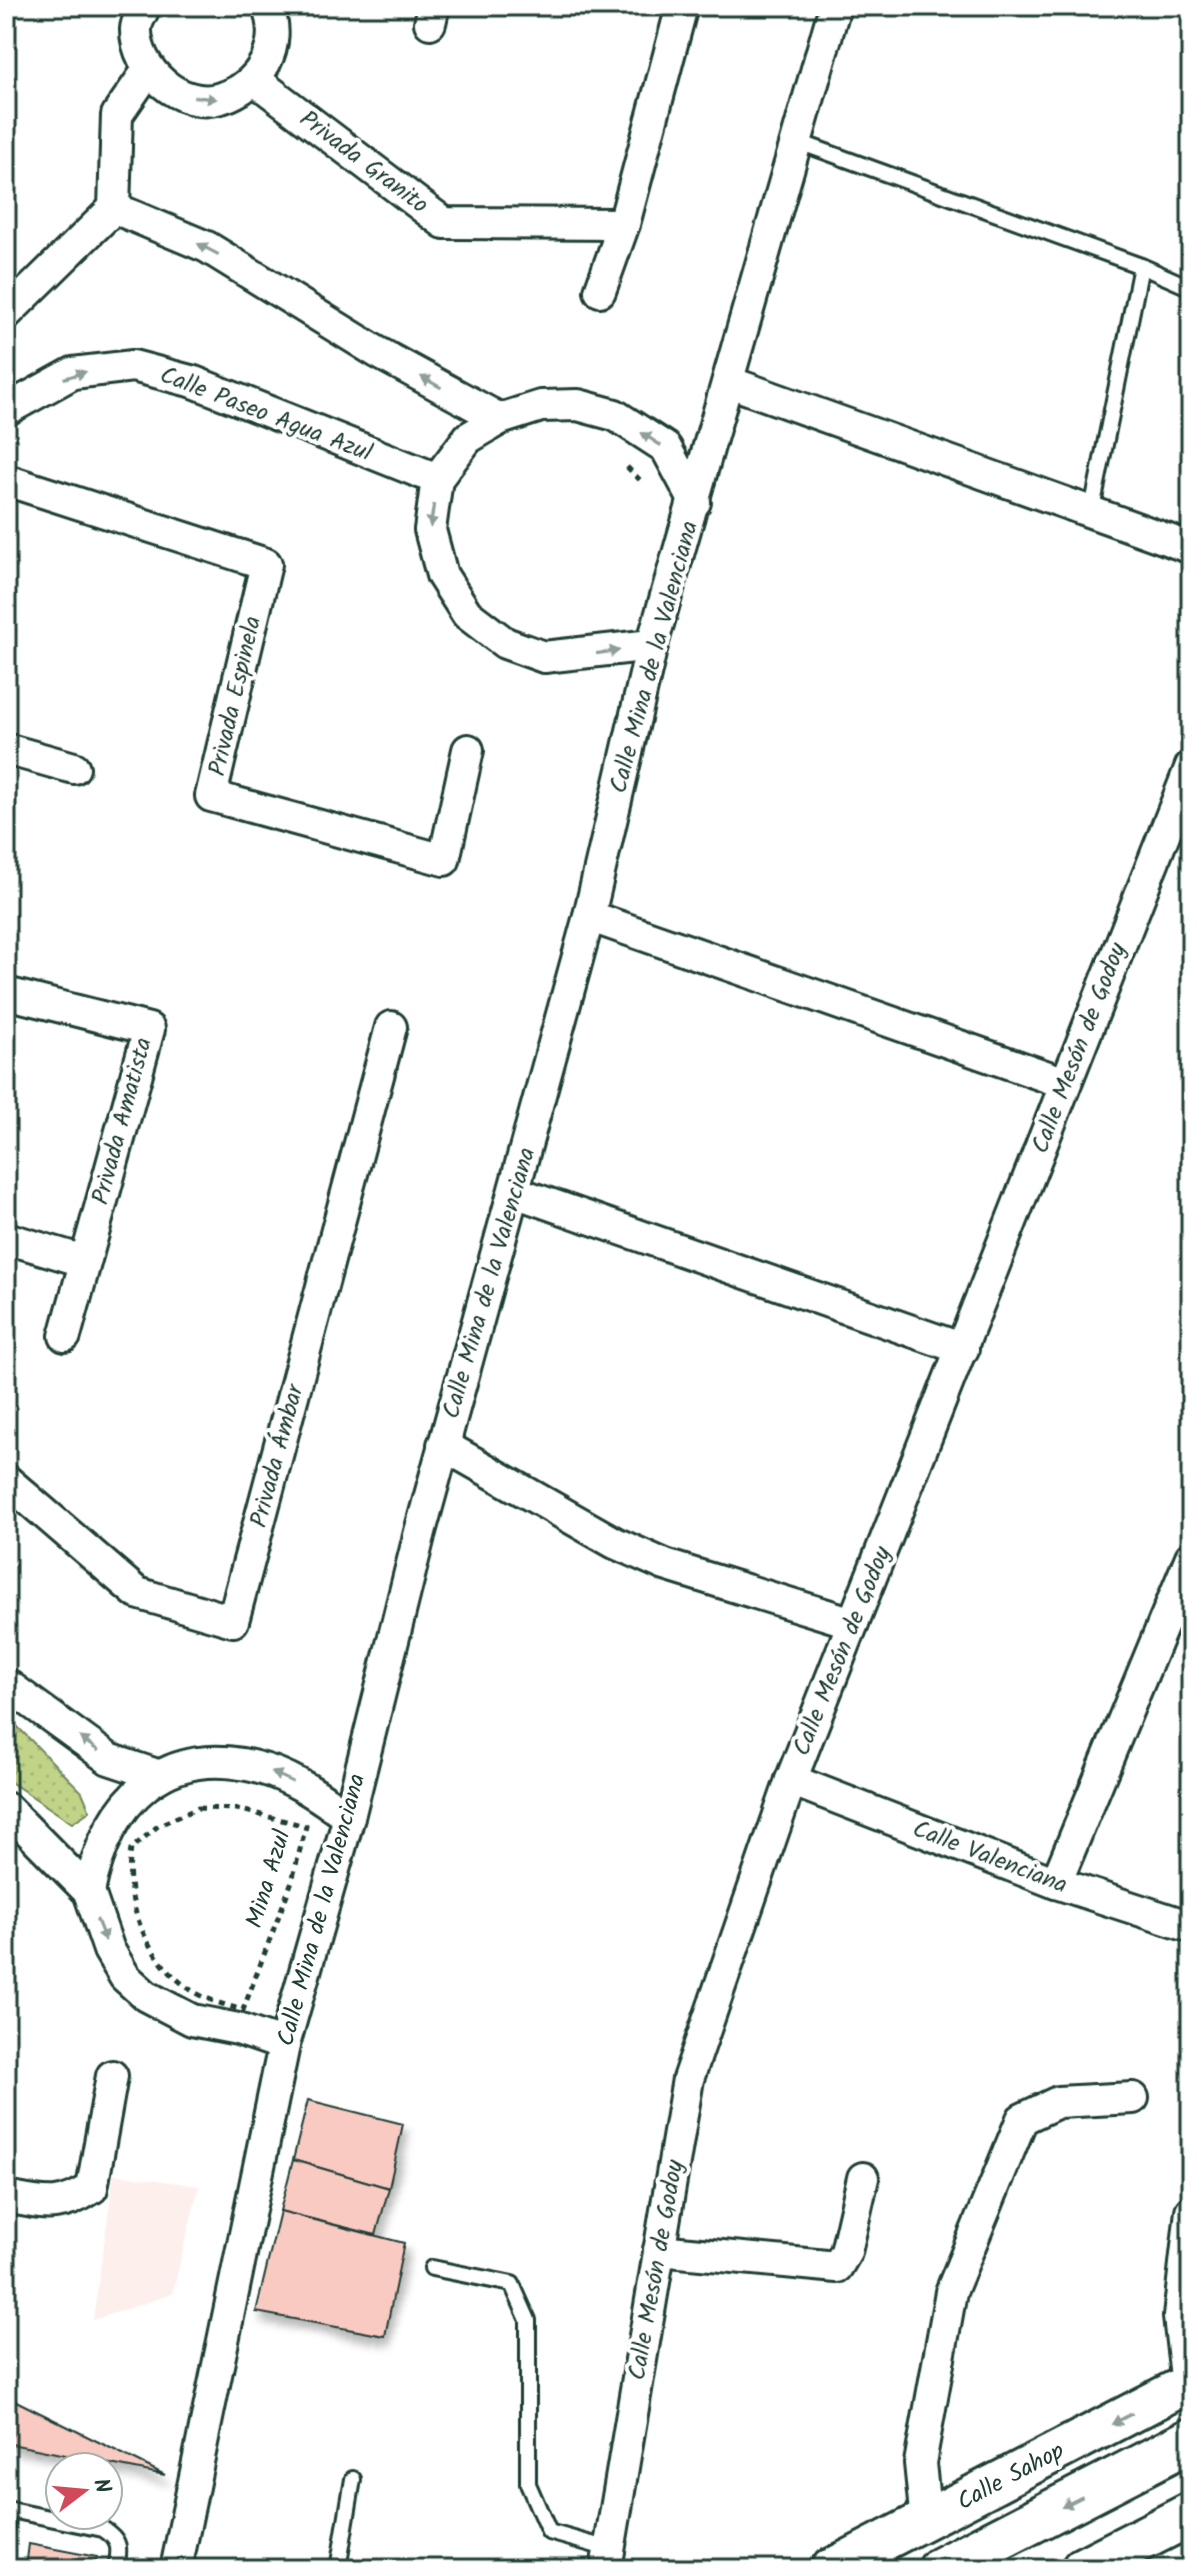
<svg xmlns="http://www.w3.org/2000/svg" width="1197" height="2575" viewBox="0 0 1197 2575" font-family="Kalam,sans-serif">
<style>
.built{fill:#fdefec}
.grass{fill:url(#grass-dots);stroke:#70885e;stroke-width:2}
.building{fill:#f9cac1;stroke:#1f3d34;stroke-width:2;filter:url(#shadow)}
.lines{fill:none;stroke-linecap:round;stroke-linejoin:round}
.service-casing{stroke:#1f3d34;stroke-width:20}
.minor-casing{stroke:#1f3d34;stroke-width:36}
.tertiary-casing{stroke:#1f3d34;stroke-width:44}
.secondary-casing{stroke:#1f3d34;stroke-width:48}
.path{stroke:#1f3d34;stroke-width:5;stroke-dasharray:6 6;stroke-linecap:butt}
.service{stroke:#fff;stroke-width:14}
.minor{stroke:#fff;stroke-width:30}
.tertiary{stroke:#fff;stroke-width:38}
.secondary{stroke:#fff;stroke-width:42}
.oneway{fill:#8f9e9a}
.labels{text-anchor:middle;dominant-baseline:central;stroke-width:8;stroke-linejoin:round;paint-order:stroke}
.street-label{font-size:24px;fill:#1f3d34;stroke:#fff}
</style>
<defs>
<pattern id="grass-dots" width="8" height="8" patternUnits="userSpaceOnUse" patternTransform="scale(2)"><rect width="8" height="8" fill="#c1d387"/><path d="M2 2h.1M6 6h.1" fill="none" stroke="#a5b675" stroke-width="1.8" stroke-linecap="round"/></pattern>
<filter id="shadow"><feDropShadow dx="5" dy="9" stdDeviation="4" flood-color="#0004"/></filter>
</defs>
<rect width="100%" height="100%" fill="#fff"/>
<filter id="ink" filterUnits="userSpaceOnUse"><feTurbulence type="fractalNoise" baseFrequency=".0125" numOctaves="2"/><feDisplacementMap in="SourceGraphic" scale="16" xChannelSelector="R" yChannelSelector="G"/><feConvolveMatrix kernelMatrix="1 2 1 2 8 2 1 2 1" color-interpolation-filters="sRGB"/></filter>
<g filter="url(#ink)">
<path class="built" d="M114 2174 199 2186 172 2294 93 2320Z"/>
<path class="grass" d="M6 1715 82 1792 90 1811 72 1823 6 1779Z"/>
<g class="building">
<path d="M308 2100 403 2124 389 2188 293 2160Z"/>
<path d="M293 2160 389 2188 376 2235 280 2211Z"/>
<path d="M280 2211 404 2243 385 2336 256 2312Z"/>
<path d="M6 2396 165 2475 6 2443Z"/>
<path d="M29 2544 97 2557 94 2569H14L15 2565 26 2568Z"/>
</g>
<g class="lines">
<g class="service-casing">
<g id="service">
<path d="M796 141 1141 266 1191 288"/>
<path d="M1091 514 1141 266"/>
<path d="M432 2268 512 2284 528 2320V2484L549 2532 609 2549"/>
<path d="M6 2509 103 2529C121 2540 120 2549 116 2569"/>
<path d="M6 2528 10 2510"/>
<path d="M338 2569 353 2479"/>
</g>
</g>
<g class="minor-casing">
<g id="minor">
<path d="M145 6C142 13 136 22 136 29 135 69 181 111 221 98 261 86 284 45 267 6"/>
<path d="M430 23 434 6"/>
<path d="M255 80 444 223 624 224"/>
<path d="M114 208 117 115 148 70"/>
<path d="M600 291 624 224 682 6"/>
<path d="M6 314 114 208 207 247 377 352 500 419"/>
<path d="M729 382 1191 548"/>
<path d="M6 410 73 373 133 366 194 382 437 479"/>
<path d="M6 480 266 564 211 796 444 860 468 750"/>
<path d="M652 645 544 657 505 643 467 614 442 575 430 530 437 479 468 438 500 419 541 406 578 405 615 415 666 448 695 502"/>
<path d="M6 749 74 768"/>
<path d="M589 916 1065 1083"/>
<path d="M6 993 149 1029 65 1336"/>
<path d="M515 1192 963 1349"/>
<path d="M6 1238 84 1261"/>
<path d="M443 1445 615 1543 665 1565 853 1623"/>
<path d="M6 1480 137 1593 233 1621 391 1027"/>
<path d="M6 1684 109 1759 160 1776"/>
<path d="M791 1780 1056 1883 1191 1927"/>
<path d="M6 1808 89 1892 109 1950 125 1977 146 1996 192 2020 238 2029 284 2045"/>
<path d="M1056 1883 1191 1557"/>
<path d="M89 1892C107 1801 165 1740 263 1769 295 1778 323 1799 349 1817"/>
<path d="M6 2197C44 2204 59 2210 92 2188L112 2076"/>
<path d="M659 2250 837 2267 846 2252 863 2178"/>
<path d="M1187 2385 1179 2317 1191 2211"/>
<path d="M926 2522 920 2463 951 2292 1022 2119 1058 2102 1133 2098"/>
<path d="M176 2569 284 2045 349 1817 420 1532 589 916 652 645 835 6"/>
<path d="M606 2569 688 2079 791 1780 1191 766"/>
</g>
</g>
<g class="tertiary-casing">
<path id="tertiary" d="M830 2569 1191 2382"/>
</g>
<g class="secondary-casing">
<g id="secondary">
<path d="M940 2569 1191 2440"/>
<path d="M1083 2569 1191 2514"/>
</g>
</g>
<g class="path">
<path d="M627 467 643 483"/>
<path d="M198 1808 237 1809 306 1826 292 1881 243 2010C226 2005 206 2000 191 1990 147 1961 123 1902 131 1849L159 1825Z"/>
</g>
<use href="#service" class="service"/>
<use href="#minor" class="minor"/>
<use href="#tertiary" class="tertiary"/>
<use href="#secondary" class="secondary"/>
</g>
<defs><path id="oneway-solid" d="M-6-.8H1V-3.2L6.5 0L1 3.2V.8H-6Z" transform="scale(2)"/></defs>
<g class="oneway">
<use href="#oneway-solid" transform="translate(205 98) rotate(5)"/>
<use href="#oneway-solid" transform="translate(208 249) rotate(-152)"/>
<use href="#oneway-solid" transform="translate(75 375) rotate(-17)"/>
<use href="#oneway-solid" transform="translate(431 382) rotate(-151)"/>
<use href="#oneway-solid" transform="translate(651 439) rotate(-147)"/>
<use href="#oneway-solid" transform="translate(432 516) rotate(98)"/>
<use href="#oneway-solid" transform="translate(608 652) rotate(-8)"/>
<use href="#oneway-solid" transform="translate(89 1744) rotate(-144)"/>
<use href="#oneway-solid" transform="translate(282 1777) rotate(-155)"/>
<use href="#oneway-solid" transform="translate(101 1930) rotate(68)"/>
<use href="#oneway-solid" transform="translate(1122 2419) rotate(152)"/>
<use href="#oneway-solid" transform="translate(1072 2502) rotate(153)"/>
</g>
</g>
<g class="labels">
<g class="street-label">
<text transform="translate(364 162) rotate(37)">Privada Granito</text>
<text transform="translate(266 414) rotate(21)">Calle Paseo Agua Azul</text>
<text transform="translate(654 657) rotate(-75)">Calle Mina de la Valenciana</text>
<text transform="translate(235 696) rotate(-77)">Privada Espinela</text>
<text transform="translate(1079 1048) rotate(-69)">Calle Mesón de Godoy</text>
<text transform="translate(122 1121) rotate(-75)">Privada Amatista</text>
<text transform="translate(489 1283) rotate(-74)">Calle Mina de la Valenciana</text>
<text transform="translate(277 1456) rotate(-75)">Privada Ámbar</text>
<text transform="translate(842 1651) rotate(-68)">Calle Mesón de Godoy</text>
<text transform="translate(990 1857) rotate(21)">Calle Valenciana</text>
<text transform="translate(269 1879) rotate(-73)">Mina Azul</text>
<text transform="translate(322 1910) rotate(-75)">Calle Mina de la Valenciana</text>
<text transform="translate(656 2270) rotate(-80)">Calle Mesón de Godoy</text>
<text transform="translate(1011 2477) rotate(-28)">Calle Sahop</text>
</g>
</g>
<rect width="1197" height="2575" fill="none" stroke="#fff" stroke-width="32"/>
<rect x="16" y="16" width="1165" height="2543" fill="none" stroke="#1f3d34" stroke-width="3" filter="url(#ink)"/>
<g transform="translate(84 2491) rotate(74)"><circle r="38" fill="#ffffff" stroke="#a5b1ae" stroke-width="2"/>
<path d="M0-6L14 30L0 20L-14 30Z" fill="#d1495b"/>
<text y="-12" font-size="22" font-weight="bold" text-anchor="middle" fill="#1f3d34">N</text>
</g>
</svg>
